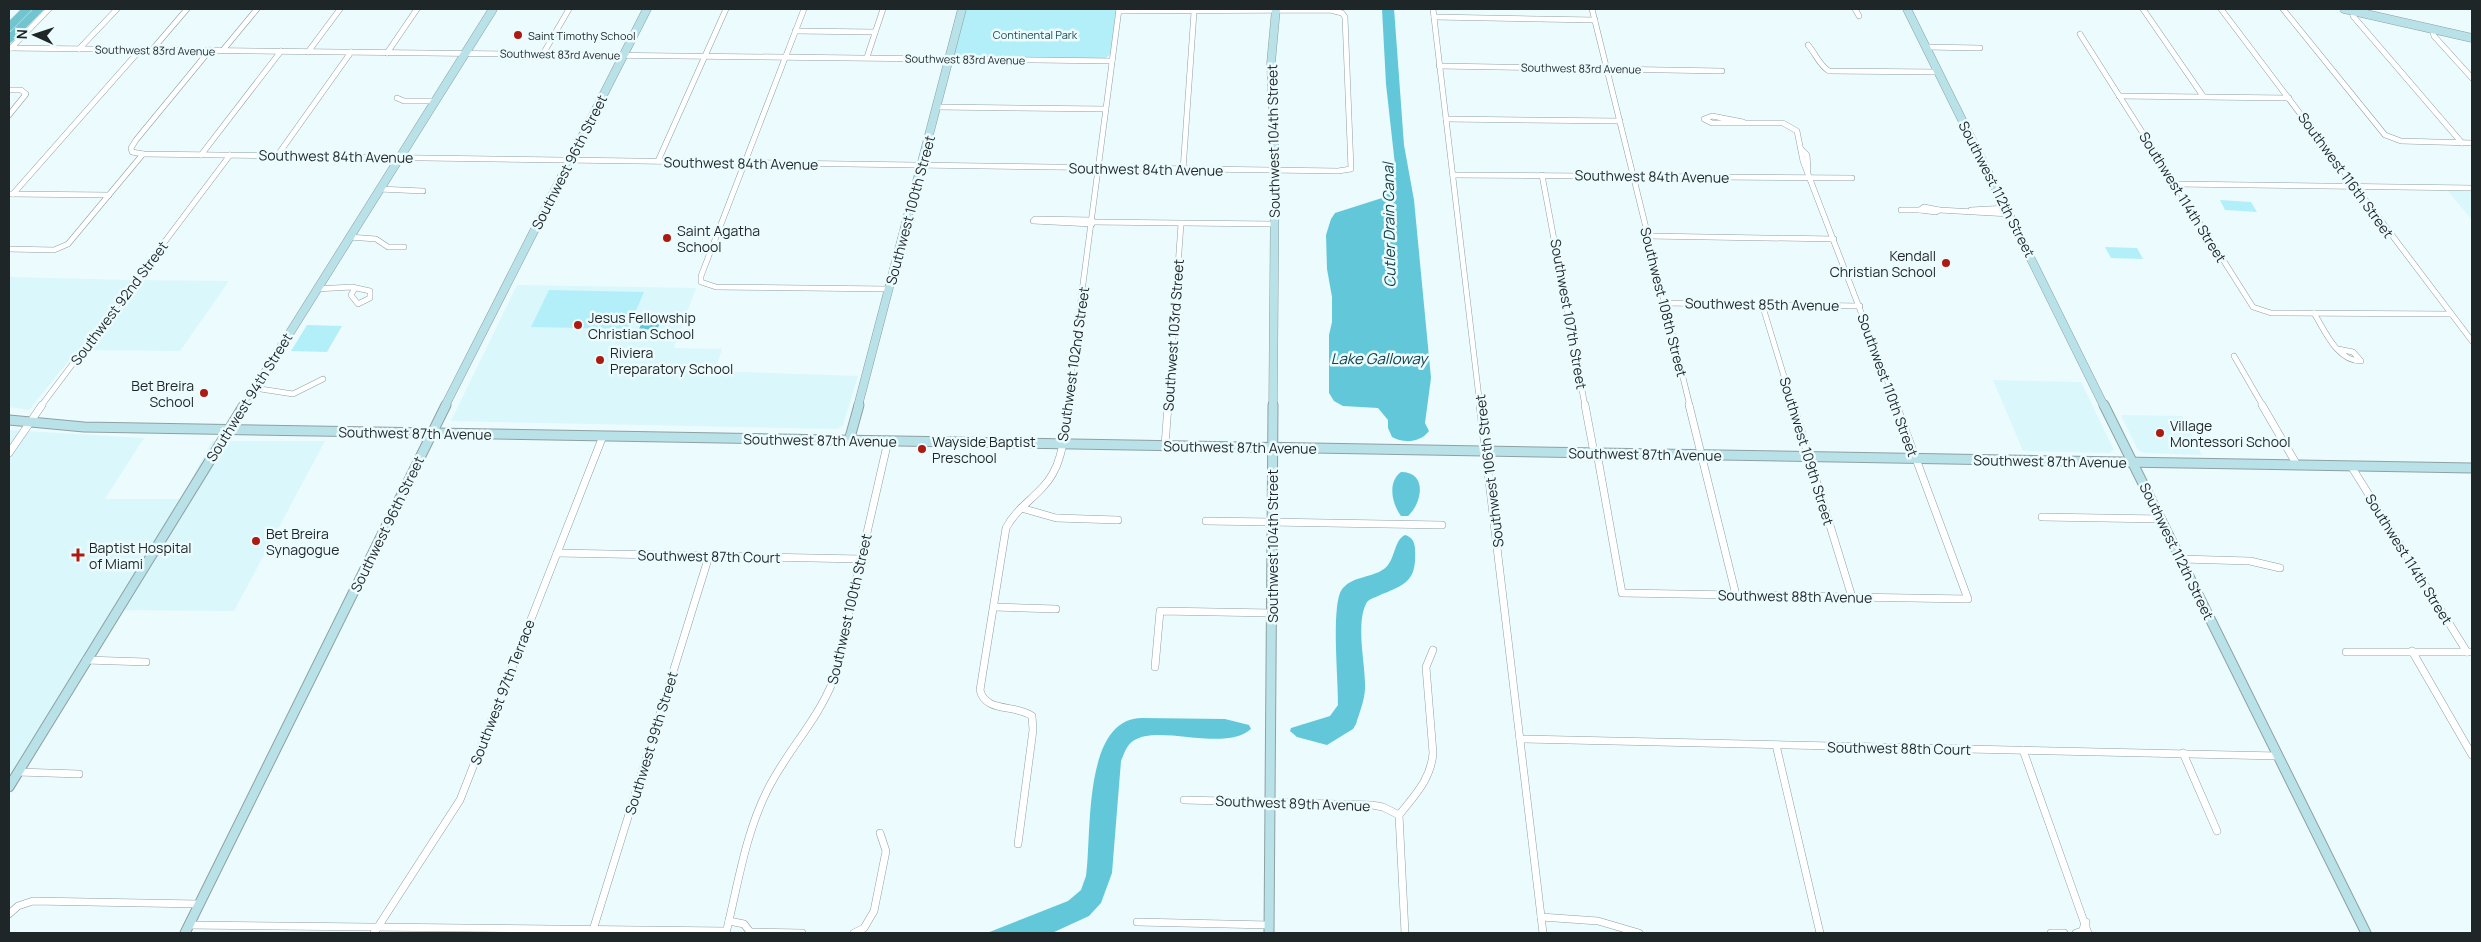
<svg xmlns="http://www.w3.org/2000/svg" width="2481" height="942" viewBox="0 0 2481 942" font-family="Manrope,sans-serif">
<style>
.built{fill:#daf7fc}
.green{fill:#b3eff9}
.water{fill:#62c8d9}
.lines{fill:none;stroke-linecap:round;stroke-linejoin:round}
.street-far1-casing{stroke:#8fa0a3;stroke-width:6}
.street-casing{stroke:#8fa0a3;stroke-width:8}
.secondary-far1-casing{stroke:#8fa0a3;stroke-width:9}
.secondary-casing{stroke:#8fa0a3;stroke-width:11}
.primary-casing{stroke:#d7d8d8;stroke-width:9}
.street-far1{stroke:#fff;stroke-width:5}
.street{stroke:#fff;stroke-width:7}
.secondary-far1{stroke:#b8e2e7;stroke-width:8}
.secondary{stroke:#b8e2e7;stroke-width:9}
.primary{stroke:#72c5d0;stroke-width:8}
.poi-dot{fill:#ac1b11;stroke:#ecfbfe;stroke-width:2}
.labels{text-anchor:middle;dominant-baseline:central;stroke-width:5;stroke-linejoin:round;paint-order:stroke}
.far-park-label{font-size:11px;fill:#204d55;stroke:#ecfbfe}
.far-poi-label{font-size:11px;fill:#1f2627;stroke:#ecfbfe;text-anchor:start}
.far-street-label{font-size:11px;fill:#1f2627;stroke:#ecfbfe}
.street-label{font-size:14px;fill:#1f2627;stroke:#ecfbfe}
.poi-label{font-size:14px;fill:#1f2627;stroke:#ecfbfe;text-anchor:start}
.water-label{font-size:15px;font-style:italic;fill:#124148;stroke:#ecfbfe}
</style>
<rect width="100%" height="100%" fill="#ecfbfe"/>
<g class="built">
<path d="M2447 190H2472V220Z"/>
<path d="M9 277 129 280 229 281 180 351 77 350 29 410 9 407Z"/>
<path d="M517 285 696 288 674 348 722 349 715 371 858 376 843 425 838 429 451 421Z"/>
<path d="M1993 380 2081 382 2114 450 2109 453 2023 451Z"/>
<path d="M2121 415 2182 416 2202 455 2145 453 2138 450Z"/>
<path d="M9 430 144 438 105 499H181L212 441H325L234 611 113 610 9 779Z"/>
</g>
<g class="green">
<path d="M964 9H1117L1110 55 1104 59 955 57 953 54Z"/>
<path d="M2220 200 2251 202 2257 212 2225 210Z"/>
<path d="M2105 247 2137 248 2143 259 2111 258Z"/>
<path d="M549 290 644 292 628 329 531 327Z"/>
<path d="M307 325 342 326 327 352 291 351Z"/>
</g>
<g class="water">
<path d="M1382 9H1394L1395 22 1404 145 1414 200 1431 378 1425 423 1429 431C1421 442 1404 444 1392 437L1388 428V420L1378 408 1343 406 1334 401 1329 393V335L1332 322V297L1327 269 1326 235 1331 219 1335 213 1382 198 1389 191 1393 181 1395 165 1386 84Z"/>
<path d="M646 313H664L657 330 639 329Z"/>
<path d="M1401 472C1428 472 1422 503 1408 516H1401C1392 504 1387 482 1401 472Z"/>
<path d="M1405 535C1412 537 1414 541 1415 548 1417 582 1406 584 1378 596 1374 598 1368 599 1366 604 1356 623 1365 663 1365 683 1366 697 1360 711 1356 724L1353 729 1327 745 1297 737 1290 731 1291 728 1330 716 1338 705C1339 683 1330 601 1343 588 1354 576 1371 578 1384 569 1396 560 1393 541 1405 535Z"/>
<path d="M1142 718 1225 719 1249 725 1251 729C1224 753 1158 723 1133 741 1126 746 1124 754 1121 761L1112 873 1101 903 1089 916 1052 933H987L1068 901 1081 890 1086 876C1092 836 1082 718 1142 718Z"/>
</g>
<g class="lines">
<g class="street-far1-casing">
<g id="street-far1">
<path d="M804 9 701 276V282L716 287 889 289"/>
<path d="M1433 9 1480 406"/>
<path d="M1592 9 1690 406"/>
<path d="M1855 9 1859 16"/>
<path d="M2143 9 2203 96"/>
<path d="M2221 9 2472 341"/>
<path d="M2283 9 2385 135 2401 141 2472 143"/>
<path d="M2353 11V16L2462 143"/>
<path d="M1434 17 1595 20"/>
<path d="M2432 29 2434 36 2472 78"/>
<path d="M795 31 875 32"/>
<path d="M2080 34 2253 307 2271 313 2451 314"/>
<path d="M1808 45C1816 54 1819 65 1829 71L1938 72"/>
<path d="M1926 47 1980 48"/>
<path d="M9 48 1112 61"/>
<path d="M11 48 49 9"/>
<path d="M79 49 117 9"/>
<path d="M152 50 187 9"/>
<path d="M210 50 136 140 131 148 132 152 143 154 1338 171 1351 169 1345 17 1342 13 1330 10 1119 11"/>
<path d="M223 50 257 9"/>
<path d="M308 52 340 9"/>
<path d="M387 53 417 9"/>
<path d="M543 54 569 9"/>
<path d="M867 57 883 9"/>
<path d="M1439 66 1722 71"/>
<path d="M9 90H21L26 94 9 115"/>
<path d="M2119 96 2289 98"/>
<path d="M397 98 404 101H435"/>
<path d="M937 107 1106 109"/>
<path d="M1446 119 1620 121"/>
<path d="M1743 122 1712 116 1704 119 1712 123H1783L1797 131 1803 161 1897 406"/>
<path d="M1801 149 1807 155 1808 170"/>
<path d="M201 155 281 51"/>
<path d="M277 156 351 52"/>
<path d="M658 161 726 9"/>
<path d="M1183 170 1194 12"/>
<path d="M1453 175 1852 178"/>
<path d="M1542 175 1585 406"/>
<path d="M2176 184 2472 188"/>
<path d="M379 189 423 191"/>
<path d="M10 194 109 195"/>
<path d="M13 194 140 50"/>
<path d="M1901 210H1920L1924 207 1939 210 2010 214"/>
<path d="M1920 210 1936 212 1939 210"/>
<path d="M1971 210 2007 208"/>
<path d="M1092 220 1035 219 1033 221 1092 224"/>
<path d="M1092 222 1275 224"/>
<path d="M1648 236 1834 239"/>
<path d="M349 237 376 239 388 247H404"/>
<path d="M9 249 54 250 68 244 143 154"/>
<path d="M316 289 352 287 370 291V298L358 304 351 295 355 288"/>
<path d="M1664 303 1860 306"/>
<path d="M1762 304 1793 406"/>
<path d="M2314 313C2325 331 2337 361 2361 361L2353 352 2338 349"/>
<path d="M2234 356 2263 406"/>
<path d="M254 388 293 394 323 379"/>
<path d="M41 406 230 155"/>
<path d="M1067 406 1119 9"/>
<path d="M1168 406 1181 224"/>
</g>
</g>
<g class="street-casing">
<g id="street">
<path d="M1480 405 1543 933"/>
<path d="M1585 405 1594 453"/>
<path d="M1689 405 1736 595"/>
<path d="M1793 405 1852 597"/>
<path d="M2262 405 2297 465"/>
<path d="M1165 446 1168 405"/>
<path d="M9 453 42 405"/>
<path d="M1597 453 1622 593 1968 599 1896 405"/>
<path d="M2351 466 2467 652"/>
<path d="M1021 508 1056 518 1118 520"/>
<path d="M2042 517 2161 519"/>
<path d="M1206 521 1442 525"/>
<path d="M557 553 861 559"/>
<path d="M2181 559 2250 561 2280 568"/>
<path d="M994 607 1056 609"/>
<path d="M2412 651 2472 755"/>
<path d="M2346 652H2472"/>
<path d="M86 660 146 662"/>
<path d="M1155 667 1160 611 1272 613"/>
<path d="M1520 739 2278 756"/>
<path d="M1776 745 1820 933"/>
<path d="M2023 750 2088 933"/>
<path d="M2183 753 2217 831"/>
<path d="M18 772 79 774"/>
<path d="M1184 800 1372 805 1383 807 1399 815"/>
<path d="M1018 844 1033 730 1032 716C1016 704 985 713 980 690L1006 528C1015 511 1029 502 1042 488 1064 466 1064 434 1068 405"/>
<path d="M9 914 18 906 33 901 199 904"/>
<path d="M1541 917 1598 921 1639 933"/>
<path d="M729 921 744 924 750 932"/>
<path d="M1137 922 1269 925"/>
<path d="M189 925 726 931"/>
<path d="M593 930 709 556"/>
<path d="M750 932 802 933"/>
<path d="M374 933 460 800 603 436"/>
<path d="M726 933C738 885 745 834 768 789 787 751 817 721 833 681L888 441"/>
<path d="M854 933 864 928 874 911 886 851 880 833"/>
<path d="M1405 933 1399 815C1415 795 1431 779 1433 753L1426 667 1433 650"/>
<path d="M2051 933H2064"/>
<path d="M2076 933 2082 931 2086 922"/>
</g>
</g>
<g class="secondary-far1-casing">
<g id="secondary-far1">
<path d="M1907 9 2104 406"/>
<path d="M2344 9 2472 38"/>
<path d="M244 406 493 9"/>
<path d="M445 406 647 9"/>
<path d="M858 406 962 9"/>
<path d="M1273 406 1275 171 1271 63 1276 9"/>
</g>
</g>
<g class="secondary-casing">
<g id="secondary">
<path d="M2104 405 2366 933"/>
<path d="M9 420 84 427 2472 468"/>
<path d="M849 441 859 405"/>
<path d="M9 787 244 405"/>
<path d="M185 933 446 405"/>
<path d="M1269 933 1273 405"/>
</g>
</g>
<g class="primary-casing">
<g id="primary">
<path d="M9 27 27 9"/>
<path d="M9 39 39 9"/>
</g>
</g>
<use href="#street-far1" class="street-far1"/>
<use href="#street" class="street"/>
<use href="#secondary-far1" class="secondary-far1"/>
<use href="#secondary" class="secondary"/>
<use href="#primary" class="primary"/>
</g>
<g class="poi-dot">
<circle cx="518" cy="35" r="5"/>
<circle cx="667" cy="238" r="5"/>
<circle cx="1946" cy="263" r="5"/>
<circle cx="578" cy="325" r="5"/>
<circle cx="600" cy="360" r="5"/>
<circle cx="204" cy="393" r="5"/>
<circle cx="2160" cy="433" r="5"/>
<circle cx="922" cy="449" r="5"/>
<circle cx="256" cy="541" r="5"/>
<path d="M75.5 547.5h5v5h5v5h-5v5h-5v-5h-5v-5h5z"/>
</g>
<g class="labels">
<g class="far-park-label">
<text x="1035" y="34">Continental Park</text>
</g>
<g class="far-poi-label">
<text x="528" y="35">Saint Timothy School</text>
</g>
<g class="far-street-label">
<text transform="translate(155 50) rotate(1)">Southwest 83rd Avenue</text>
<text transform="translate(560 54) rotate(1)">Southwest 83rd Avenue</text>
<text transform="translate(965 59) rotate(1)">Southwest 83rd Avenue</text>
<text transform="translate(1581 68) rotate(1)">Southwest 83rd Avenue</text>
</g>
<g class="street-label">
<text transform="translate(1273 141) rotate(-91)">Southwest 104th Street</text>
<text transform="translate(336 156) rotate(1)">Southwest 84th Avenue</text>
<text transform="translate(569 162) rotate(-63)">Southwest 96th Street</text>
<text transform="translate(741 163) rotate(1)">Southwest 84th Avenue</text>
<text transform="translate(1146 169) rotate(1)">Southwest 84th Avenue</text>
<text transform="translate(2346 175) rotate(54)">Southwest 116th Street</text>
<text transform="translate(1652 176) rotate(1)">Southwest 84th Avenue</text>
<text transform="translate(1997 189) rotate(63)">Southwest 112th Street</text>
<text transform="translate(2183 197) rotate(58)">Southwest 114th Street</text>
<text transform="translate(910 210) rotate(-75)">Southwest 100th Street</text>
<text transform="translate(1664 302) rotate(76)">Southwest 108th Street</text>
<text transform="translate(119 303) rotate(-53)">Southwest 92nd Street</text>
<text transform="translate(1762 304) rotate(1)">Southwest 85th Avenue</text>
<text transform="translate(1569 314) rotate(80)">Southwest 107th Street</text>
<text transform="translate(1173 335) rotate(-86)">Southwest 103rd Street</text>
<text transform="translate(1073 364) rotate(-82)">Southwest 102nd Street</text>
<text transform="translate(1888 385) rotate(70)">Southwest 110th Street</text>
<text transform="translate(249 397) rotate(-58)">Southwest 94th Street</text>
<text transform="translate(415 433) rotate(1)">Southwest 87th Avenue</text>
<text transform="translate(820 440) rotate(1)">Southwest 87th Avenue</text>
<text transform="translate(1240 447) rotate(1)">Southwest 87th Avenue</text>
<text transform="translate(1807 451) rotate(73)">Southwest 109th Street</text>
<text transform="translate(1645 454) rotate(1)">Southwest 87th Avenue</text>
<text transform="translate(2050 461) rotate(1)">Southwest 87th Avenue</text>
<text transform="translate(1489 471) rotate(-97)">Southwest 106th Street</text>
<text transform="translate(387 524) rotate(-64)">Southwest 96th Street</text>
<text transform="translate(1272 546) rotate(-90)">Southwest 104th Street</text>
<text transform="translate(2177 551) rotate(64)">Southwest 112th Street</text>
<text transform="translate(709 556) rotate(1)">Southwest 87th Court</text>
<text transform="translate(2409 559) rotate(58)">Southwest 114th Street</text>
<text transform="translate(1795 596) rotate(1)">Southwest 88th Avenue</text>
<text transform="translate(849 609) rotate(-77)">Southwest 100th Street</text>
<text transform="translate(502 692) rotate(-69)">Southwest 97th Terrace</text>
<text transform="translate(651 743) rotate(-73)">Southwest 99th Street</text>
<text transform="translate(1899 748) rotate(1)">Southwest 88th Court</text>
<text transform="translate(1293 803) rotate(2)">Southwest 89th Avenue</text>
</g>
<g class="poi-label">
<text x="677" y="230">Saint Agatha<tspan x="677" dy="16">School</tspan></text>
<text x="1936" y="255" text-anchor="end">Kendall<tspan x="1936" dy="16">Christian School</tspan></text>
<text x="588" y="317">Jesus Fellowship<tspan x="588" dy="16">Christian School</tspan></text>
<text x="610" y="352">Riviera<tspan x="610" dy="16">Preparatory School</tspan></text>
<text x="194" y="385" text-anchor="end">Bet Breira<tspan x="194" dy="16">School</tspan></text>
<text x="2170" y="425">Village<tspan x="2170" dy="16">Montessori School</tspan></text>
<text x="932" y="441">Wayside Baptist<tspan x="932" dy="16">Preschool</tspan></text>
<text x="266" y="533">Bet Breira<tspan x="266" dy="16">Synagogue</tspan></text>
<text x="89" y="547">Baptist Hospital<tspan x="89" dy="16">of Miami</tspan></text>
</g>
<g class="water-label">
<text transform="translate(1389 225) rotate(-91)">Cutler Drain Canal</text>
<text x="1379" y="358">Lake Galloway</text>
</g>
</g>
<rect width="2481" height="942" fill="none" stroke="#1f2627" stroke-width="20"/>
<g transform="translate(35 35) rotate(273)" stroke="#ecfbfe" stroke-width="4" paint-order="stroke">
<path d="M0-4L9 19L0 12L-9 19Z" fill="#1f2627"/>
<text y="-8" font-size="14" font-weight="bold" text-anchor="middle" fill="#1f2627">N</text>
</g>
</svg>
